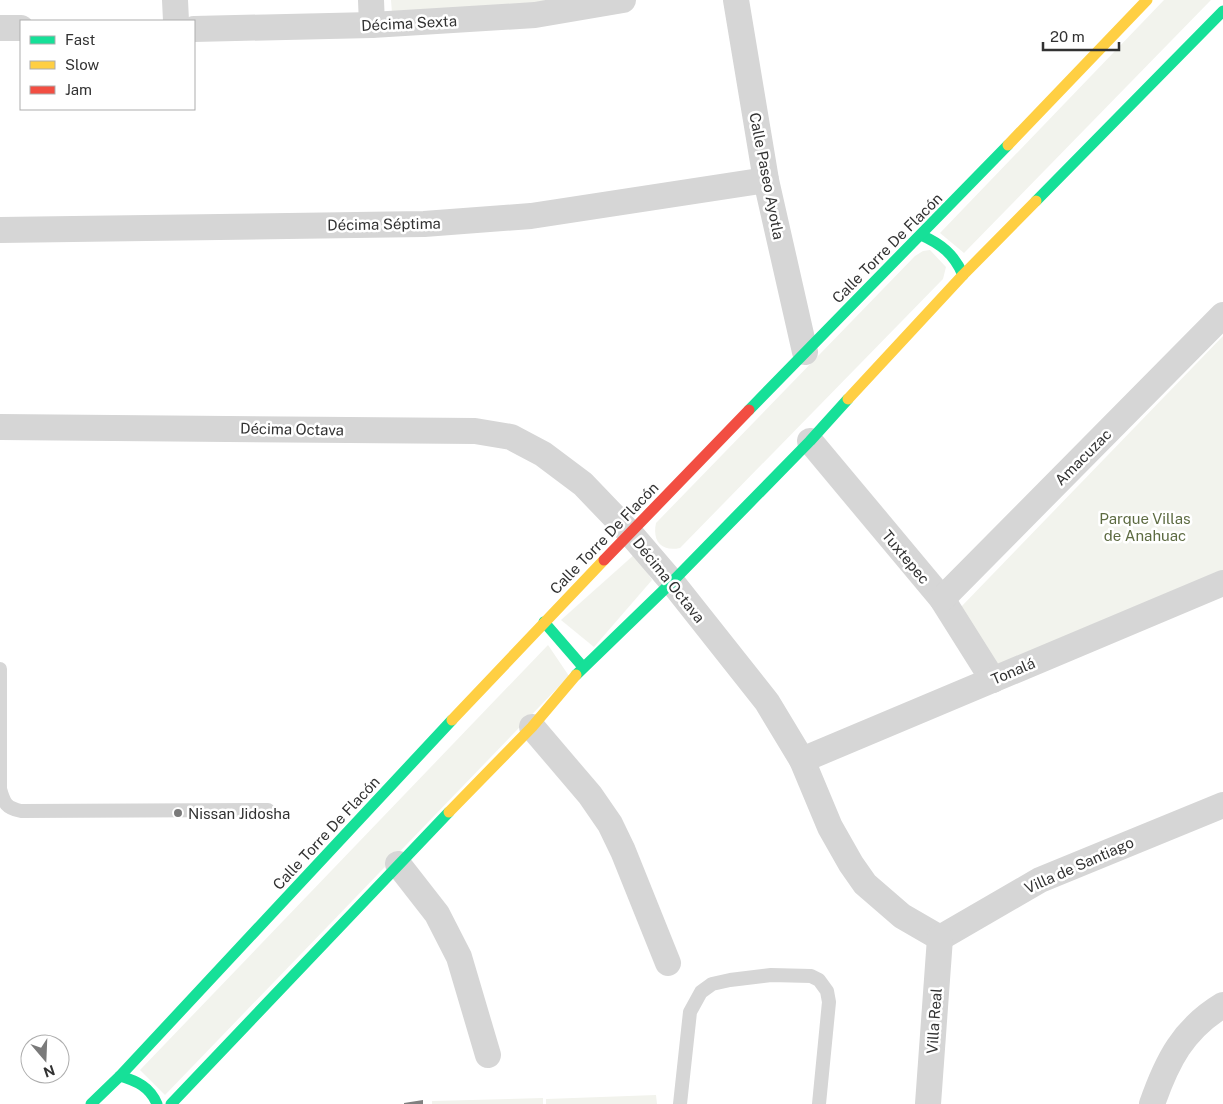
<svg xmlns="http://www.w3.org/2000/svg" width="1223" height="1104" viewBox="0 0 1223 1104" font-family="'Public Sans',sans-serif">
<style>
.park{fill:#f2f3ed}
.building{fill:#808080}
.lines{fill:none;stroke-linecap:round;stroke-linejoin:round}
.lane{stroke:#d6d6d6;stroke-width:14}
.street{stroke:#d6d6d6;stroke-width:26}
.fast{stroke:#16e098;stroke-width:11}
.slow{stroke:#ffcf43;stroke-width:11}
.jam{stroke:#f24e42;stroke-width:11}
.poi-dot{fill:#7a7a7a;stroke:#fff;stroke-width:2}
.labels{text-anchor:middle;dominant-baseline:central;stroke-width:5;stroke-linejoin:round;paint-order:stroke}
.street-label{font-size:15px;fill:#323232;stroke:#fff}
.park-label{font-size:15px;fill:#5d6b42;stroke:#fff}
.poi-label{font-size:15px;fill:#323232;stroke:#fff;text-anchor:start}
</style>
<rect width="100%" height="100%" fill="#fff"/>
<g class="park">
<path d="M391 0H592L392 13Z"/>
<path d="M1164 0H1211L964 253 940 233Z"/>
<path d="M930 250 946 267 943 279 680 548C662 552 652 542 656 523L915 256 923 251Z"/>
<path d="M1223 336V579L1002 670 960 608Z"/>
<path d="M635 554 652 580 594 647 561 620Z"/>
<path d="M548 645 569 676 165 1095 140 1070Z"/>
<path d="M656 1095 657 1104H546V1099Z"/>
<path d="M543 1098V1104H432V1101Z"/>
</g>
<path class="building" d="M423 1100V1104H404V1103Z"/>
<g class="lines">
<g class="lane">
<path d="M0 669V789C4 803 6 808 21 811L268 810"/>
<path d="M680 1104 690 1012 701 992 712 984 730 980 771 975 811 976 819 980 827 991 829 1002 819 1104"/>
</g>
<g class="street">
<path d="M175 0 176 21"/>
<path d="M371 0 372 25"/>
<path d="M736 0 766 180 805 352"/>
<path d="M0 28H21"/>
<path d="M194 29 372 25 535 15 623 0"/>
<path d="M0 230 424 224 531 216 766 180"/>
<path d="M0 427 475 431 511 437 543 454 583 484 630 533 672 582 767 702 802 760 830 827 851 864 865 884 902 916 940 938"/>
<path d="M810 441 942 599 993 680"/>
<path d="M942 599 1223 315"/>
<path d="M532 727 590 795 610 824 623 851 668 963"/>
<path d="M802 760 1223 583"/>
<path d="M398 864 437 914 459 957 488 1055"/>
<path d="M940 938 1040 880 1223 805"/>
<path d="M928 1104 940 938"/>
<path d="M1152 1104C1167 1061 1183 1029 1223 1005"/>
</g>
<g class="fast">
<path d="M1036 201 1223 11"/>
<path d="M921 235C941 244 954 254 963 275"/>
<path d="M749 410 1008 145"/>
<path d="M544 622 583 667"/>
<path d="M576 675 672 582 810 441 848 399"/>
<path d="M120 1076C137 1081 150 1087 157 1104"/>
<path d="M91 1104 120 1076 452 720"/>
<path d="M171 1104 449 812"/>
</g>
<g class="slow">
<path d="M1008 145 1147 0"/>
<path d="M848 399 963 275 1036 201"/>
<path d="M452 720 604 560"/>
<path d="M449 812 532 727 576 675"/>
</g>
<path class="jam" d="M604 560 749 410"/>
</g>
<circle class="poi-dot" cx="178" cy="813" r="5"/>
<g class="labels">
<g class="street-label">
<text transform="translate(409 23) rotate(-3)">Décima Sexta</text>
<text transform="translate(767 176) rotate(79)">Calle Paseo Ayotla</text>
<text transform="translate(384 224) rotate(-1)">Décima Séptima</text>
<text transform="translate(887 248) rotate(-45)">Calle Torre De Flacón</text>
<text transform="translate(292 429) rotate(1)">Décima Octava</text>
<text transform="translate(1083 457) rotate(-45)">Amacuzac</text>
<text transform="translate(604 538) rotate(-46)">Calle Torre De Flacón</text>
<text transform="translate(906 557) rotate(50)">Tuxtepec</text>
<text transform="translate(669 580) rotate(51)">Décima Octava</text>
<text transform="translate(1013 671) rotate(-23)">Tonalá</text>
<text transform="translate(326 833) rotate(-47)">Calle Torre De Flacón</text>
<text transform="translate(1079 865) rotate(-24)">Villa de Santiago</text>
<text transform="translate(934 1021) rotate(-86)">Villa Real</text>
</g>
<g class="park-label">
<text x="1145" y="518">Parque Villas<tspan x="1145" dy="17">de Anahuac</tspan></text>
</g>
<g class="poi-label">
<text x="188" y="813">Nissan Jidosha</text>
</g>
</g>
<rect x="20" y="20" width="175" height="90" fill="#ffffff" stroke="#adadad"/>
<rect x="30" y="36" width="25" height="8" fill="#16e098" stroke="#adadad"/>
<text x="65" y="45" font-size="15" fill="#323232">Fast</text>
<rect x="30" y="61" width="25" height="8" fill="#ffcf43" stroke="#adadad"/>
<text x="65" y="70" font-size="15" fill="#323232">Slow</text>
<rect x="30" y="86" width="25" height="8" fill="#f24e42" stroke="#adadad"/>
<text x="65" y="95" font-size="15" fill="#323232">Jam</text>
<g transform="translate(45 1059) rotate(161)"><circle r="24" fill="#ffffff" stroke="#adadad"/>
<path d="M0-4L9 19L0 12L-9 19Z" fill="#7a7a7a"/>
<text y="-8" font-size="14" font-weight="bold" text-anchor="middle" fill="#323232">N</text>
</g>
<path d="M1043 42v8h76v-8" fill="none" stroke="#323232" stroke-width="2.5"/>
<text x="1050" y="42" font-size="15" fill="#323232" stroke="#ffffff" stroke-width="4" paint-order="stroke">20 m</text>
</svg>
